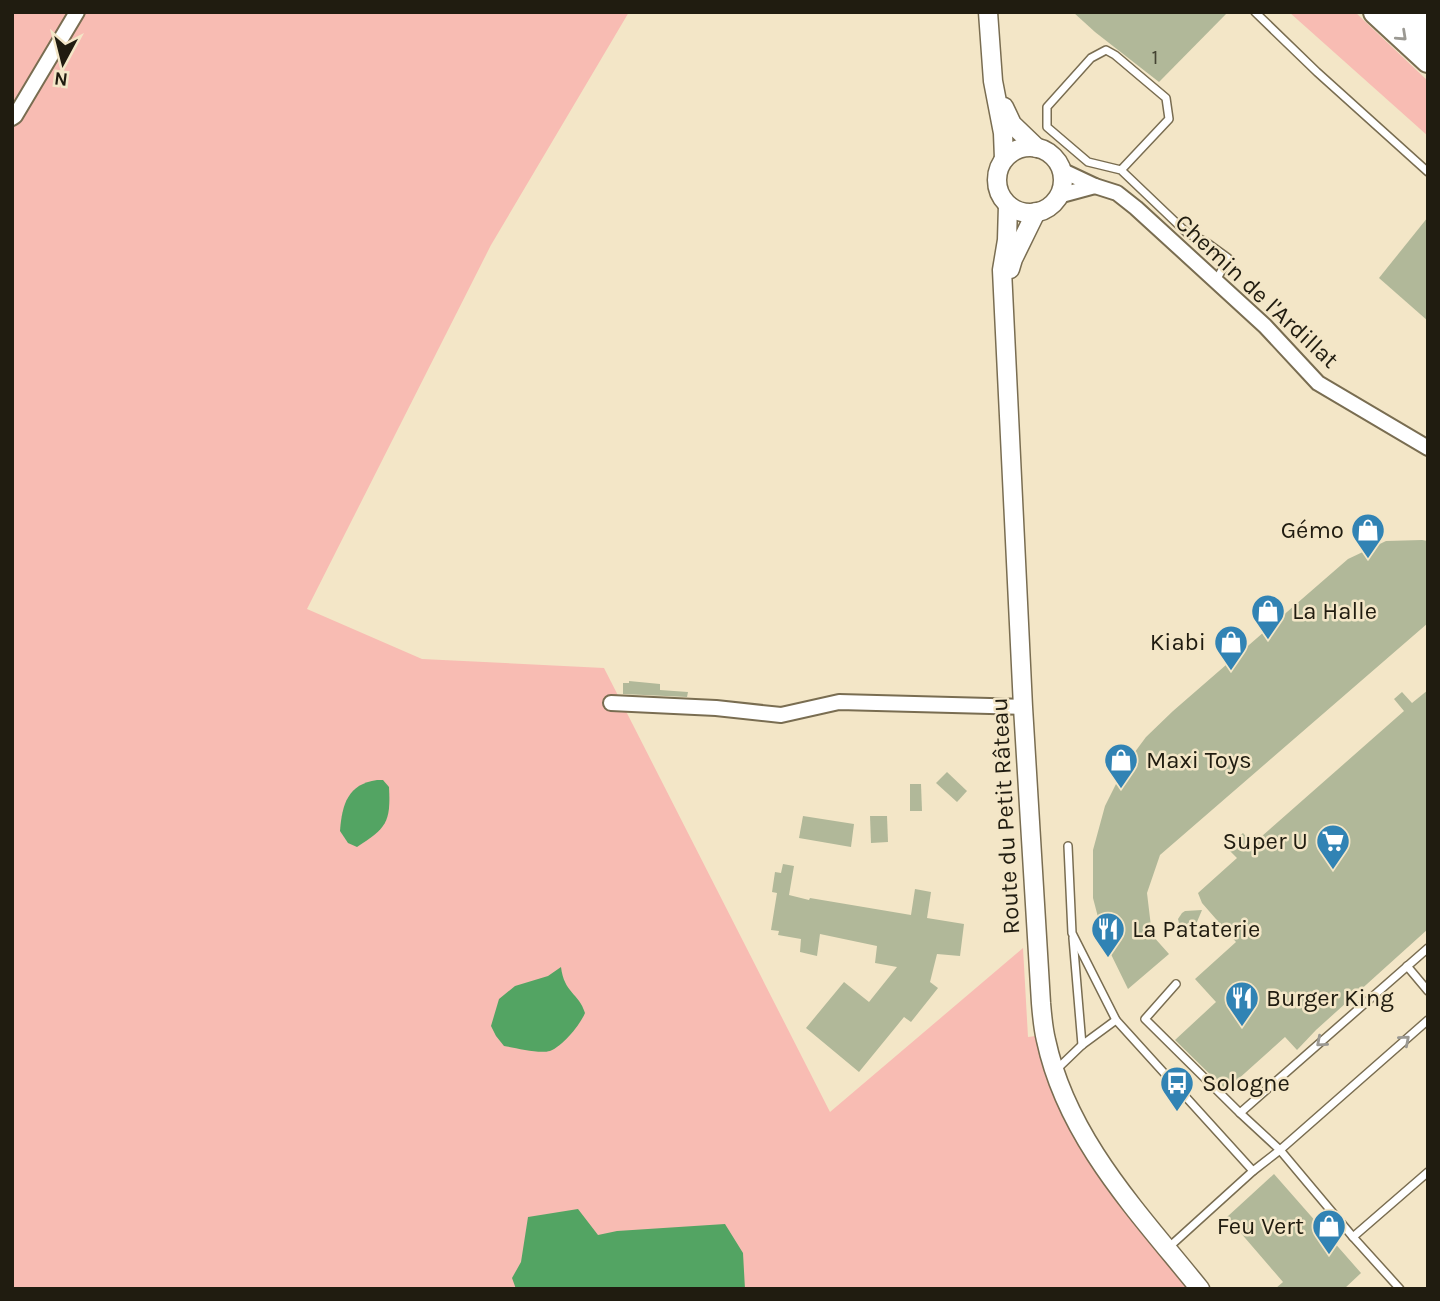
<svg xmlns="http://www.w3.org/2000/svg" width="1440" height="1301" viewBox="0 0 1440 1301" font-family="Karla,sans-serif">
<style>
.green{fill:#f8bcb3}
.water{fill:#53a463}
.building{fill:#b1b899}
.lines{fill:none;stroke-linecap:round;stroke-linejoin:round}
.service-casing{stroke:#796d51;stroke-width:10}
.minor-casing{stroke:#796d51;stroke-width:18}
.tertiary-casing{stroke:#796d51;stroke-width:21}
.motorway-casing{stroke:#796d51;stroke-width:28}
.service{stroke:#fff;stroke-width:7}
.minor{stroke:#fff;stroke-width:14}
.tertiary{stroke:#fff;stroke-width:18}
.motorway{stroke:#fff;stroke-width:24}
.oneway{stroke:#9b9993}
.labels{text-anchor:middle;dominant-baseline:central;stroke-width:5;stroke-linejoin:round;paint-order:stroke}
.number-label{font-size:21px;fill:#444332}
.street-label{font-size:24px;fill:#201c10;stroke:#f3e6c7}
.poi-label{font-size:24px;fill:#201c10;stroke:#f3e6c7;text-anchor:start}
</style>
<rect width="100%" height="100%" fill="#f3e6c7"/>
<g class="green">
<path d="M12 12H629L491 245 307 609 422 659 604 668 830 1112 1023 948 1028 1037 1044 1035 1100 1147 1192 1289H12Z"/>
<path d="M1289 12H1355L1428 81V136Z"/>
</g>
<g class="water">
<path d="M377 780H383L389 787C391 823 386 828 357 847L348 843 340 831C342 804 348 784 377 780Z"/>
<path d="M561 967C564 993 579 993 585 1013 580 1025 563 1046 550 1051 539 1054 516 1048 504 1046L496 1036 491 1026 499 999 515 986 548 976Z"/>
<path d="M578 1209 598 1235 617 1231 725 1224 743 1253 745 1289H516L512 1278 521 1262 528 1217Z"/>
</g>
<g class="building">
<path d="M1073 12H1228L1159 82 1095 32Z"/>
<path d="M1428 217V321L1379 278Z"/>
<path d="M1422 540 1428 541V623L1160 855 1147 893 1152 935 1169 954 1128 989 1104 940 1093 898V850L1105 806 1126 764 1146 737 1173 711 1348 559 1386 541Z"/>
<path d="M629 681 660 684V690L688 692 687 697 623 694V683H629Z"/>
<path d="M1428 690V929L1316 1030 1297 1050 1285 1037 1226 1090 1175 1040 1216 1002 1195 979 1236 942 1202 903 1198 893 1237 858 1226 847 1243 833 1253 844 1404 711 1394 699 1402 692 1412 703Z"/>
<path d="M947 772 967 791 957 802 936 783Z"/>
<path d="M910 784H921L922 811H910Z"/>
<path d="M803 816 854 824 851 847 799 838Z"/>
<path d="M870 816H887L888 842 871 843Z"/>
<path d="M783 864 794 866 789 895 809 900 810 898 911 915 915 889 931 892 927 918 964 924 960 956 937 954 930 982 938 988 911 1022 904 1017 859 1072 806 1028 844 982 869 1002 897 967 875 963 877 946 820 934 817 956 800 952 801 939 778 935 779 931 771 930 777 893 772 892 775 872 781 873Z"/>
<path d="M1202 910 1194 929 1187 931 1180 927 1178 919 1182 913 1185 911Z"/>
<path d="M1274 1174 1361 1273 1344 1289H1275L1283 1282 1227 1217Z"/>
</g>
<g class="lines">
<g class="service-casing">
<g id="service">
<path d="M1255 12 1317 72 1428 172"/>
<path d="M1121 170 1088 162 1047 127V107L1091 58 1106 50 1115 55 1166 98 1169 119 1121 170 1187 233 1206 242 1228 258 1216 281"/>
<path d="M1068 846 1072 933 1116 1020 1253 1171"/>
<path d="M1073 938 1082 1045"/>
<path d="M1407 966 1428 991"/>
<path d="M1176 984 1145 1019 1240 1113 1280 1150 1353 1237 1400 1289"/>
<path d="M1055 1071 1082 1045 1116 1020"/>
<path d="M1240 1113 1428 948"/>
<path d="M1353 1237 1428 1172"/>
<path d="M1168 1248 1253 1171 1280 1150 1428 1020"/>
</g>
</g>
<g class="minor-casing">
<g id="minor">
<path d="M12 118 15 116 77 12"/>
<path d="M1061 170 1095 186 1117 193 1136 208 1265 326 1318 383 1428 448"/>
<path d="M1058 196 1095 186"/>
<path d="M611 703 716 708 781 715 839 702 1023 707"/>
</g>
</g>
<g class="tertiary-casing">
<g id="tertiary">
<path d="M988 12 993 81 1003 133 1004 159"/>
<path d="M1004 107 1012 124 1037 148"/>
<circle cx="1030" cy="180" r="33"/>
<path d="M1008 205 1007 240 1002 270 1023 707 1041 1003C1042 1015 1043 1028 1046 1040 1067 1139 1139 1213 1200 1289"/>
<path d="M1010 269 1013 259 1036 212"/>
</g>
</g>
<g class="motorway-casing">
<g id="motorway">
<path d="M1376 12 1428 60"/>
<path d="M1406 12 1428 32"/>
</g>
</g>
<use href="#service" class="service"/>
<use href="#minor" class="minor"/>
<use href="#tertiary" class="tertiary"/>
<use href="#motorway" class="motorway"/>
</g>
<defs><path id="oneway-chevron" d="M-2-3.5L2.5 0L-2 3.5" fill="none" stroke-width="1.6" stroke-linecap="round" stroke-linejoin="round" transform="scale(1.75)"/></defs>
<g class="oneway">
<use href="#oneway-chevron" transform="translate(1402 36) rotate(43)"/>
<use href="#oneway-chevron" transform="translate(1405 1040) rotate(-41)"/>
<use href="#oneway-chevron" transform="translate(1321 1042) rotate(139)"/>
</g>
<defs>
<g id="shop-pin" transform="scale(1.75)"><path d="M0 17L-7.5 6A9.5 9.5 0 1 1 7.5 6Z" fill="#3183b4" stroke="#f3e6c7"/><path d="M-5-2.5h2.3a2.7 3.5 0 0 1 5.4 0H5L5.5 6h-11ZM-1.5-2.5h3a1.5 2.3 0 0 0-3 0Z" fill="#fff"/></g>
<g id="supermarket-pin" transform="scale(1.75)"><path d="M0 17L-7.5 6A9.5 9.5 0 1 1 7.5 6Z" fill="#3183b4" stroke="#f3e6c7"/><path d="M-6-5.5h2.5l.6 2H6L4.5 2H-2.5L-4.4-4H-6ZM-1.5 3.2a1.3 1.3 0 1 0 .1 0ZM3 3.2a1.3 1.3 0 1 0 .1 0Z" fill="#fff"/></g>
<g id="restaurant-pin" transform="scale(1.75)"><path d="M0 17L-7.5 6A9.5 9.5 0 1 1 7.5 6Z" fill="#3183b4" stroke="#f3e6c7"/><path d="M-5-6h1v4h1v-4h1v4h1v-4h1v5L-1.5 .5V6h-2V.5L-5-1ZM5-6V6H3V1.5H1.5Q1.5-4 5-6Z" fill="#fff"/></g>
<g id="bus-pin" transform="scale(1.75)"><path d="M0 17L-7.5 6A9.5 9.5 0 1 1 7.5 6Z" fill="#3183b4" stroke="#f3e6c7"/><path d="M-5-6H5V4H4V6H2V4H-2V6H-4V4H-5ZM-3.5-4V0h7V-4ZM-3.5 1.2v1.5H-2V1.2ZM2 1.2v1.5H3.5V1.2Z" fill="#fff"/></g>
</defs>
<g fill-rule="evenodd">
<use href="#shop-pin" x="1368" y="530"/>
<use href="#shop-pin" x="1268" y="611"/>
<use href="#shop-pin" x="1231" y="642"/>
<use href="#shop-pin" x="1121" y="760"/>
<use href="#supermarket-pin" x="1333" y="841"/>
<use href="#restaurant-pin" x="1108" y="929"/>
<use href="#restaurant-pin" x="1242" y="998"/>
<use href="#bus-pin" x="1177" y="1083"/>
<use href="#shop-pin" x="1329" y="1226"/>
</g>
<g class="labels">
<g class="number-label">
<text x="1155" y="57">1</text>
</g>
<g class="street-label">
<text transform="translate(1257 291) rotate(43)">Chemin de l'Ardillat</text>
<text transform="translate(1005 816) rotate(-93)">Route du Petit Râteau</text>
</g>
<g class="poi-label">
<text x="1344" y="530" text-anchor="end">Gémo</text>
<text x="1292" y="611">La Halle</text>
<text x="1206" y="642" text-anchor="end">Kiabi</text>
<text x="1146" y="760">Maxi Toys</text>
<text x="1308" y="841" text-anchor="end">Super U</text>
<text x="1132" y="929">La Pataterie</text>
<text x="1266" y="998">Burger King</text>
<text x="1202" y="1083">Sologne</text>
<text x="1304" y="1226" text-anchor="end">Feu Vert</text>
</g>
</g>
<rect width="1440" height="1301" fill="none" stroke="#201c10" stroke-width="28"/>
<g transform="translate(63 63) rotate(187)" stroke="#f3e6c7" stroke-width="5" paint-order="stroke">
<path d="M0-5L12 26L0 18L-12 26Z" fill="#201c10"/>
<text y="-10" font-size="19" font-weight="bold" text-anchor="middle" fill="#201c10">N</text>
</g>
</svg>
